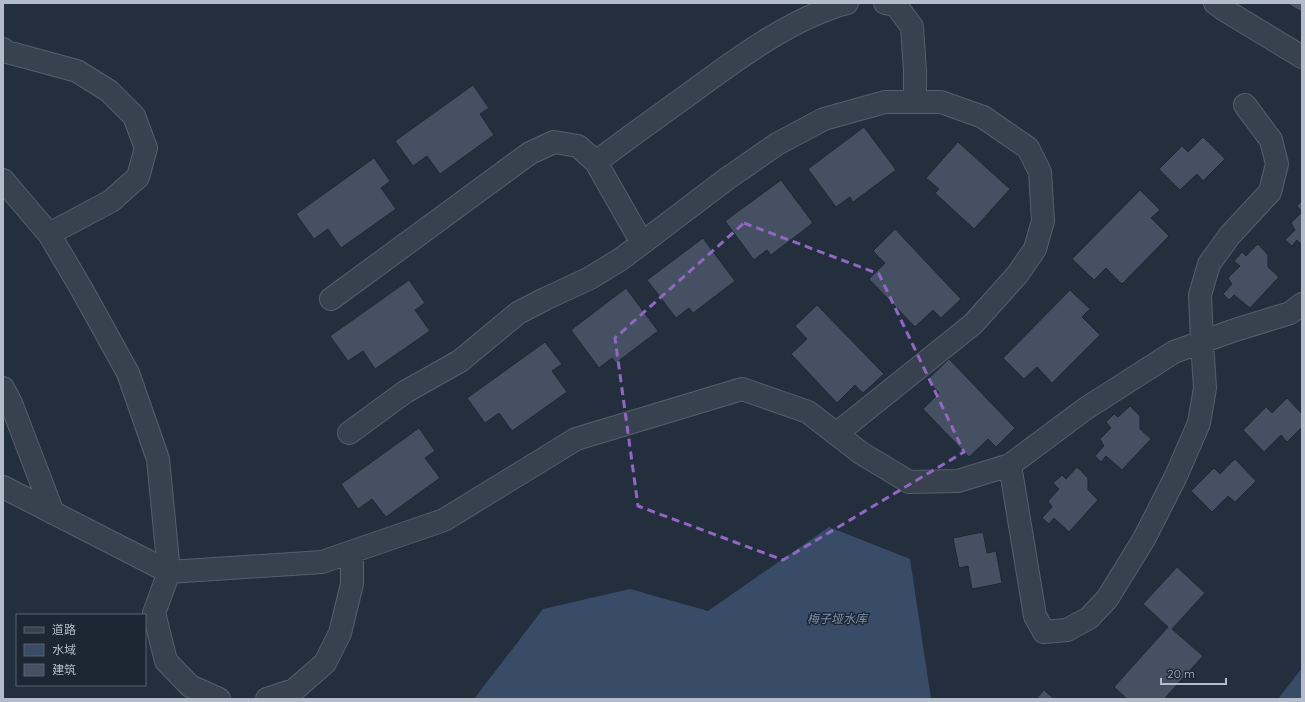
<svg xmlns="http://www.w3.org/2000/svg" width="1305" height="702" font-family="Quicksand,'Noto Sans SC',sans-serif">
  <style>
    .water { fill: #394c67 }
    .building { fill: #455162; stroke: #1f2835 }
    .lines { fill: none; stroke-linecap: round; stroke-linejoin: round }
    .minor-casing { stroke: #565f6c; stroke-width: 24 }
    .minor { stroke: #38414e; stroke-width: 22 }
    .marked { fill: none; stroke: #9266c3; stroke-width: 3; stroke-dasharray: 8 5; stroke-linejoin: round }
    .labels { text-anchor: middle; stroke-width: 3; stroke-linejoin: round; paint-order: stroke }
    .water-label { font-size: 12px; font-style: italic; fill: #7c92b1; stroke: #1d2633 }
  </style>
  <rect width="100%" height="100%" fill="#242f3e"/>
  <path class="water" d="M829,527l81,32 21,140h-457l69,-90 87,-20 78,22z
    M1302,668v31h-24z"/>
  <path class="building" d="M1287,3h15v9l-9,-5z
    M473,85l16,23 -9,6 14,21 -54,39 -13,-18 -14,10 -18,-25z
    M864,127l32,43 -43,32 -3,-5 -14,10 -28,-38z
    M1203,137l22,22 -22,22 -6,-7 -17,16 -21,-21 23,-23 6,6z
    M958,142l52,47 -36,40 -39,-36 4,-4 -13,-11z
    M374,158l16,23 -9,7 15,21 -55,39 -13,-19 -14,10 -18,-25z
    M781,180l32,43 -42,32 -4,-5 -13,10 -29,-39z
    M1140,190l20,20 -9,8 18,18 -47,48 -16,-16 -12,12 -22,-21z
    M1302,201v11l-5,-6z
    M1302,212v33l-5,-5 -5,6 -7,-6 10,-10 -4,-7z
    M895,229l66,70 -20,19 -8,-8 -18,17 -46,-48 16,-16 -12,-12z
    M703,238l32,43 -42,32 -4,-5 -13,10 -29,-38z
    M1258,244l10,11v12l11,10 -29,31 -16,-13 -5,5 -6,-6 9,-10 -4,-6 12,-12 -6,-5 8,-9 4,4z
    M409,280l16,23 -10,7 15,21 -55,38 -12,-18 -15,10 -18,-25z
    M626,288l32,43 -42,32 -4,-5 -13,10 -28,-38z
    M1070,290l20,19 -8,8 18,18 -48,48 -15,-16 -13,12 -21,-21z
    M817,305l67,69 -21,19 -8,-8 -18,18 -46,-49 16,-15 -12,-13z
    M545,342l17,22 -10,7 15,21 -55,39 -13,-18 -14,10 -18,-25z
    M949,359l66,69 -19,19 -8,-8 -19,18 -46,-48 16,-16 -12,-13z
    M1287,398l15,16v13l-15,15 -6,-7 -17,17 -21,-22 23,-23 6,6z
    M1130,406l10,10v13l11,10 -29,31 -16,-14 -5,6 -6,-6 9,-10 -4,-7 11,-11 -5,-6 8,-8 4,3z
    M419,428l16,23 -10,7 15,20 -54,39 -14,-18 -14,10 -17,-25z
    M1235,459l21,22 -21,21 -7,-6 -16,16 -21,-21 23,-23 6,6z
    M1077,467l11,11v12l10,10 -29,32 -15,-14 -5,6 -7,-6 10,-11 -4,-6 11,-12 -6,-6 9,-8 4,4z
    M983,532l4,21 9,-2 6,32 -30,6 -4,-23 -9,2 -6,-30z
    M1177,567l28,26 -33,36 31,27 -39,43h-37l-13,-12 54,-60 -25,-23z
    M1044,690l10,9h-18z"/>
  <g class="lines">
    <defs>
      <path id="minor" d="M885,3l11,2 16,22 3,44v31
        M1215,3l8,6 79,48
        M3,49l4,3 70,19 32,20 25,25 12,32 -8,29 -27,24 -62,33
        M596,162c32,-24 64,-47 96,-70 46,-34 100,-74 155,-89
        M3,180l46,54 32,54 47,85 30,86 11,113 -15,41 12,48 24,25 29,13
        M331,299l199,-146 24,-11 24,4 18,16 46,81
        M3,388l8,15 42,110
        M349,433l56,-41 55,-31 58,-48 27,-14 45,-21 31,-19 107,-81 49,-34 47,-25 61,-17h56l42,15 45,31 12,24 3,49 -8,28 -18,26 -44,49 -137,110
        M1010,465l25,151 9,16 23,-2 22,-12 18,-19 37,-60 32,-63 23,-53 6,-35 -3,-46 -2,-47 9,-31 21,-29 40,-43 7,-28 -6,-24 -26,-35
        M3,487l166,85 153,-10 122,-42 132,-81 166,-50 66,23 53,41 48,29 49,-1 52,-16 75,-56 89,-57 58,-21 58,-18 12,-9
        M267,699l27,-9 31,-27 15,-30 12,-49v-32"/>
    </defs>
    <use href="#minor" class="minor-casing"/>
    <use href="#minor" class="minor"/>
  </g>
  <path class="marked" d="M744,223l135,51 85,178 -181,108 -145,-54 -23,-168z"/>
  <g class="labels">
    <g class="water-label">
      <text x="837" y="623">梅子垭水库</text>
    </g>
  </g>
  <rect width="1305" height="702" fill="none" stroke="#b4bcc9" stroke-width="8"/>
  <rect x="16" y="614" width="130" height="72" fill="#1d2633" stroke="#59626f"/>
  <rect x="24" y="627" width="20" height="6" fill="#38414e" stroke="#59626f"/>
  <text x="52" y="634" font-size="12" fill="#b4bcc9">道路</text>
  <rect x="24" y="644" width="20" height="12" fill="#394c67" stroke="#59626f"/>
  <text x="52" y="654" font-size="12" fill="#b4bcc9">水域</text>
  <rect x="24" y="664" width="20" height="12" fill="#455162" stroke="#59626f"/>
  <text x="52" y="674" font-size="12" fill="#b4bcc9">建筑</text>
  <path d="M1161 678v6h65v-6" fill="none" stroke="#b4bcc9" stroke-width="2"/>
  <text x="1167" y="678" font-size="12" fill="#b4bcc9" stroke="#1d2633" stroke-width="3" paint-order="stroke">20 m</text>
</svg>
